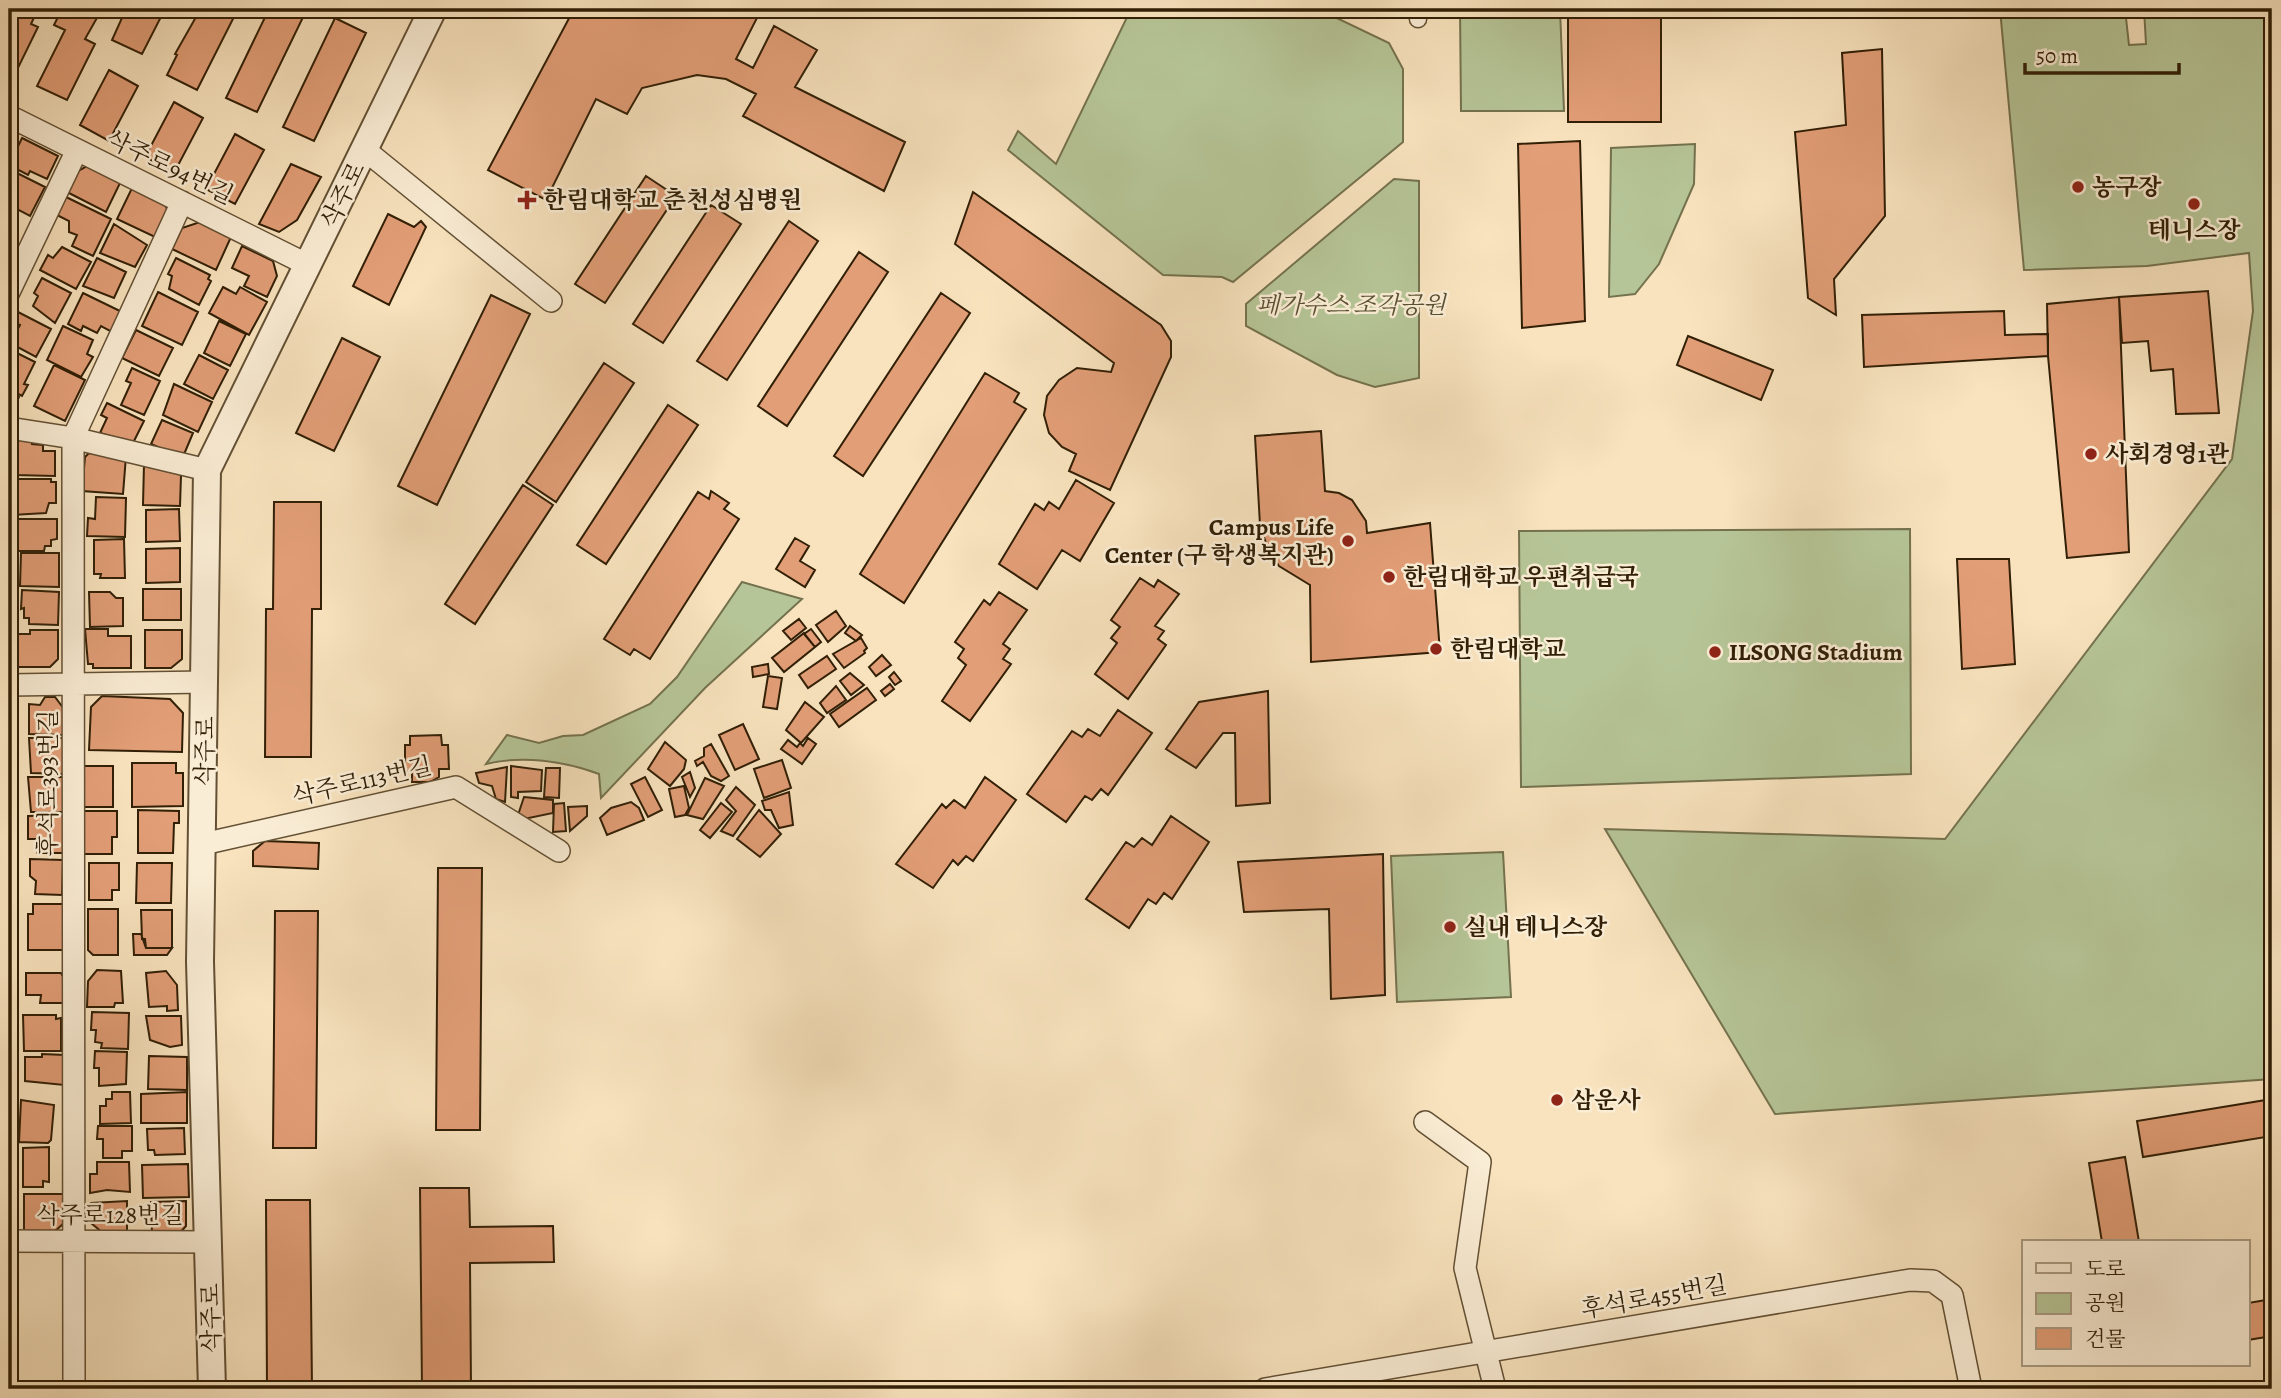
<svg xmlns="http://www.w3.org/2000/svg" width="2281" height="1398" font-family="Alegreya,'Noto Serif KR',serif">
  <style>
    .green { fill: #b6c597; stroke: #74724e; stroke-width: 2 }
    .building { fill: #e29e77; stroke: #311f06; stroke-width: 2 }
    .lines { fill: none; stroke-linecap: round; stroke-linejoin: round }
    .pedestrian-casing { stroke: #635034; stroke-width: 19 }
    .minor-casing { stroke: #635034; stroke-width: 24 }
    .tertiary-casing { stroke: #635034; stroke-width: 30 }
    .pedestrian { stroke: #faedd5; stroke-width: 16 }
    .minor { stroke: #faedd5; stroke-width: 21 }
    .tertiary { stroke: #faedd5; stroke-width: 26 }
    .poi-dot { fill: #8f2418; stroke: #faedd5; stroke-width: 2.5 }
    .labels { text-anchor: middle; stroke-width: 5; stroke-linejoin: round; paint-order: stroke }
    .street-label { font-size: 24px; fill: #311f06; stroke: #faedd5 }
    .poi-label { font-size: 24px; font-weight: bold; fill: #311f06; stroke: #faedd5; text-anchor: start }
    .park-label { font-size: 24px; font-style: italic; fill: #595132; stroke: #faedd5 }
  </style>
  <rect width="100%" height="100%" fill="#f8e3be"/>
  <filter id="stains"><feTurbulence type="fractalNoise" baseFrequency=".00286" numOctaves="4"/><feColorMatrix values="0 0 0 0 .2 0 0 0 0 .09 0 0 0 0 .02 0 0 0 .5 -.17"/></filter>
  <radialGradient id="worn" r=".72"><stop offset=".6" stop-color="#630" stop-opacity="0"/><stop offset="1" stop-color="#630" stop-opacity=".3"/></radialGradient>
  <path class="green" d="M1131,9h187l71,34 14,26v73l-170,140 -11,-5 -59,-2 -155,-125 10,-19 38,33z
    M1460,9h100l4,102h-103z
    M2000,9h125l4,36 17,-1 -2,-35h128v1070l-497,35 -170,-285 340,10 287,-380 21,-148 -4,-58 -102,13 -123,4z
    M1695,144l-1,40 -35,80 -24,30 -26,3 2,-149z
    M1394,179l25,2v197l-44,9 -38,-12 -91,-49v-22z
    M1910,529l1,245 -390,13 -2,-256z
    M742,582l60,17 -97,89 -104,110 -2,-24c-35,-13 -77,-19 -113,-10l21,-29 32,8 24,-7 20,-1 67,-31 27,-27z
    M1503,852l8,145 -114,5 -6,-146z"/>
  <path class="building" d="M9,9h29l-7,15 7,3 -23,47 -6,-3z
    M62,9h40l-17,30 10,5 -28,56 -30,-14 28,-56 -11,-5z
    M126,9h39l-23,45 -30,-14z
    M198,9h40l-41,81 -30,-15 10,-20 -2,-1 25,-44z
    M269,9h38l-50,103 -31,-14z
    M364,9h18l-3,8z
    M574,9h176l9,5 -23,45 17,9 21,-42 43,24 -22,37 110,55 -21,49 -141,-75 13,-22 -30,-15 -29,-4 -55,13 -15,26 -31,-15 -50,101 -58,-30z
    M1568,9h93v113h-93z
    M335,18l31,15 -52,108 -31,-14z
    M1882,49l3,167 -51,63 2,36 -28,-17 -13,-166 51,-7 -4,-72z
    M109,70l29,16 -29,55 -29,-16z
    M174,102l29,16 -29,55 -29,-16z
    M9,130l9,5 -9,17z
    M235,134l29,16 -29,54 -29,-15z
    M22,138l36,18 -11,23 -17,-8 -2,4 -19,-10z
    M1580,141l5,180 -63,7 -4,-184z
    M291,164l30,13 -24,43 -18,12 -20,-8z
    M89,165l32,16 -15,31 -41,-21 10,-18z
    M9,169l36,18 -15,29 -21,-11z
    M646,176l30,20 -71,107 -30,-19z
    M133,186l30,14 5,11 -13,26 -38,-18z
    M973,192l188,133 10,16v16l-61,133 -41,-19 7,-17 -14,-7 -13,-14 -5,-18 3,-19 12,-16 18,-12 34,4 3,-9 -159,-119z
    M64,196l47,23 -18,37 -21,-10 5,-11 -8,-3v-11l-14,-7z
    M711,205l30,19 -78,119 -30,-19z
    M9,212l7,3 -7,16z
    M388,214l26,13 7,-6 5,6 -37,78 -36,-19z
    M789,221l29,20 -91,139 -30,-19z
    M200,222l31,15 -15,33 -44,-21 10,-21z
    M114,224l33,21 -12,22 -35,-14z
    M242,246l31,15 4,15 -10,21 -23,-11 5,-10 -17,-8z
    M62,247l29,15 -15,27 -36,-19 8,-15 5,3z
    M859,252l29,20 -101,154 -29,-20z
    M97,258l29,14 -12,26 -31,-12z
    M176,258l34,17 -2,4 3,2 -12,24 -30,-16 3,-13 -4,-2z
    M42,278l29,15 -16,30 -22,-17 5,-10 -4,-3z
    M223,287l13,7 4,-7 27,15 -18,33 -40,-22z
    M2208,291l11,122 -43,1 -3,-45 -22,2 -3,-30 -26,2 -3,-46z
    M158,292l40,20 -16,33 -40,-19z
    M83,293l39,19 -10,20 -11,-6 -4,7 -14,-7 -2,5 -13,-7z
    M941,293l29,20 -107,163 -29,-20z
    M491,295l39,19 -93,191 -39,-19z
    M2119,297l10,255 -62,6 -19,-202 -1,-52z
    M2004,311l1,24 43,-1v22l-184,11 -2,-52z
    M18,312l33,17 -15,28 -26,-14 10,-18 -7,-3z
    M219,321l27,13 -16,32 -26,-13z
    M63,326l30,14 -6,14 6,3 -12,20 -34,-17z
    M136,330l37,18 -14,28 -37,-18z
    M1688,336l85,34 -12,30 -84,-35z
    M342,338l38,19 -46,94 -38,-18z
    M9,349l26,13 -11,22 4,1 -6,11 -13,-7z
    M199,355l29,15 -15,29 -29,-15z
    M604,363l30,20 -78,119 -30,-20z
    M54,365l31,15 -20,41 -31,-15z
    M132,368l28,13 -16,34 -23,-10 10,-22 -5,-2z
    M985,373l34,20 -5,9 12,7 -122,194 -44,-29z
    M174,384l38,18 -14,30 -35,-17z
    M9,392l10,5 -10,20z
    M107,403l37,18 -11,22 -33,-10 7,-15 -6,-3z
    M668,405l30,20 -92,139 -29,-19z
    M162,420l31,13 -8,19 -7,4 -27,-12z
    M1321,431l4,60 14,2 13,7 14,21 1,12 63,-10 10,129 -129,10 -1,-77 -31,-19 -11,-17 -8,-24 -5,-89z
    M11,438h21v6l11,1v6h12v25l-41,-1z
    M89,453l37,3 -3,38 -41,-3 3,-34z
    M144,464l31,4 6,7 -1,31 -37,-1z
    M12,479h39v3h5v21h-7l-3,10 -34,2z
    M1076,480l38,23 -34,58 -18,-11 -25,39 -38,-25 36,-60 9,6 5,-8 10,7z
    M523,485l30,20 -78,119 -30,-20z
    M711,491l18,12 -5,6 15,10 -89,140 -16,-10 -4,6 -26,-16 94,-147 11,7z
    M96,497l30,1 -1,39 -38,-1 1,-18 7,1z
    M274,502h47v107h-9l-1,148h-46l1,-148h7z
    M179,509l1,32 -34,1v-32z
    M11,519h46v20l-6,1v6h-6l-1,5h-33z
    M795,538l14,8 -9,15 15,9 -10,17 -29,-18z
    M124,539l1,39h-25l1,-4h-7v-34z
    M180,548v34l-34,1v-34z
    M21,553h38v34l-39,-1z
    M1957,559h52l6,105 -53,5z
    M1140,578l14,9 4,-7 21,14 -24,32 9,5 -6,8 8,6 -38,54 -33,-25 22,-31 -6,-5 9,-11 -9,-7z
    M143,589h38v31h-38z
    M22,590l37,2 -1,33 -29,-1v-6h-5v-10l-3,1z
    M89,592h21l6,6h7v28l-33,1z
    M999,592l28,18 -24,34 7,5 -7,10 8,5 -41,57 -28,-20 24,-36 -8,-7 6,-9 -9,-7 29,-42 6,5z
    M836,611l10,15 -18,16 -12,-17z
    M799,619l7,9 -15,12 -8,-9z
    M850,626l12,9 -6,6 -11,-8z
    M85,629h23v7h23v32h-38v-4h-5z
    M811,629l10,13 -6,5 -11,-13z
    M30,630h28v29l-8,8h-33v-33h13z
    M145,630h37v29l-11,9h-26z
    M804,633l11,14 -31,25 -12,-14z
    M861,638l6,10 -3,3 1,2 -21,15 -11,-14z
    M882,655l9,10 -15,11 -7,-9z
    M827,656l9,13 -28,19 -9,-13z
    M768,664l1,10 -16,3 -1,-10z
    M894,672l7,9 -6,4 -6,-8z
    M850,673l14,12 -13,10 -11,-14z
    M768,676l14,2 -5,31 -14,-2z
    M890,684l4,5 -9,7 -4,-5z
    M836,686l10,14 -19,13 -7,-10z
    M867,688l9,12 -37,27 -9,-13z
    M1268,691l2,112 -34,3 -1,-73h-12l-27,35 -30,-19 33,-47z
    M102,696l68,3 13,14 -1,39 -93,-2 2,-43z
    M45,697h10l9,12v26l-35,-1v-30l11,1z
    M805,702l19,15 -23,26 -15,-13z
    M1118,710l34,23 -44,62 -7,-6 -9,11 -7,-4 -19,26 -39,-28 45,-63 10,6 6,-8 12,7z
    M743,724l16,35 -24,11 -16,-35z
    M441,735l1,10h6l1,24h-10v8l-9,5h-18v-11h-7v-26h5v-9z
    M29,738h37l-1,36 -34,-1z
    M808,738l8,6 -14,20 -21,-15 7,-9 9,7 3,-4 3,3z
    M665,742l21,18 -2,9 -14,17 -22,-17z
    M711,744l18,32 -8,5 -10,-5 -8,-14 -6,4 -2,-5 9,-5v-8z
    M782,760l9,28 -27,10 -10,-29z
    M132,763h44v10h7v33l-51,1z
    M84,766h29v41h-29z
    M511,766l31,4 -1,21 -23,1v6l-7,-1z
    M507,767l-2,35 -9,-3 -4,-13 -13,-3 -3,-10z
    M546,768h14l-1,30 -15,-1z
    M690,772l5,16 -5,9 -8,-20z
    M28,777h36v35h-33z
    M645,777l17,33 -14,7 -17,-33z
    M985,777l31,23 -43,61 -7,-5 -8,9 -5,-5 -20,28 -37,-24 46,-60 4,4 8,-8 11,8z
    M705,778l19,8 -21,33 -16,-4z
    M9,781h4l-1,35h-3z
    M684,786l5,22 -4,7 -10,2 -6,-28z
    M736,787l19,18 -22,31 -12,-5 15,-20 -10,-11z
    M789,792l4,33 -14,3 -8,-18h-6l-3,-9z
    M524,797l29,3v13l-29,6 -6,-4z
    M631,802l8,6 5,12 -37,15 -7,-17 11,-10z
    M564,803l2,28 -13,1 1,-28z
    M721,803l11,9 -22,26 -10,-8z
    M587,806v10l-17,15 -2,-24z
    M138,810l41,1v12h-5l-1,30h-35z
    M759,810l22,24 -21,23 -23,-18z
    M84,811h33v26h-5v17h-28z
    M65,815l1,38h-29v-14h-9v-23z
    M1171,816l38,26 -37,57 -8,-6 -8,11 -8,-5 -19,29 -43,-29 40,-57 8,5 8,-9 10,7z
    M9,819h5v36h-5z
    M265,841l54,2 -1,26 -65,-3v-15z
    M1383,854l2,141 -54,4 -2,-90 -85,3 -6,-50z
    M30,859l33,1 -1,35 -27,-1 1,-13 -6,-5z
    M9,863h4v34h-4z
    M89,863h30v27h-7v10h-23z
    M137,863h35l-1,40h-35z
    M438,868h44l-2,262h-44z
    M9,904h3v46h-3z
    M33,904h31v46h-36v-36h5z
    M88,909h30v46h-25l-5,-5z
    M141,910h31v38h-26l-1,-9h-3z
    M275,911h43l-2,237h-43z
    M133,934h8l5,14h26l-5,7h-33z
    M9,969h8v41l-8,1z
    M97,970l24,1 2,32h-8l-1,4h-27l1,-26z
    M166,971l11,14 1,25 -11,1v-5l-18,1 -3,-34z
    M26,973h35l4,7v23h-25l1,-8h-15z
    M92,1012l37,1 -1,36 -27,-1 1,-5 -7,-1 1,-12h-5z
    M9,1014h6l1,40h-7z
    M23,1015h33v4l5,-1v33h-37z
    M146,1016h35l1,29 -12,2 -20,-7z
    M95,1051l32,1 -1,32 -27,2v-18h-5z
    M42,1054l23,1 -1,30 -39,-4v-24h17z
    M149,1056l38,1v33l-39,-1z
    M9,1058h7v36h-7z
    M112,1092h18l1,31 -31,1v-18h6v-7h6z
    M187,1092v31h-46v-29z
    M2272,1099v37l-129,21 -6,-36z
    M21,1100l33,5 -3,35 -3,3 -29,-1z
    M9,1101l6,1 -1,38h-5z
    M98,1126h34v25h-10v7h-19v-19h-6z
    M184,1128l1,26 -30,1 -1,-5h-6l-1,-21z
    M9,1142h9v46l-9,1z
    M49,1147v35l-6,-1v6h-20v-39z
    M2125,1157l14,85h-37l-13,-79z
    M97,1162h32l1,30 -23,-2 -17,3v-19h7z
    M188,1164l1,33 -46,1 -1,-33z
    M420,1188h49l1,39 83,-1 1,36 -84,1 1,126h-49z
    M9,1190h6l1,43h-7z
    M24,1194h41v28l-13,12h-28z
    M266,1200h44l2,189h-45z
    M127,1201v32h-24l-12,-10v-20z
    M186,1201v25l-8,9h-26l-1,-33z
    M2272,1299v37l-24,4v-37z"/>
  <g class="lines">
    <defs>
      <path id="pedestrian" d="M1418,9v10"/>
      <path id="minor" d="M9,116l299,149
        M365,150l186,151
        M9,292l68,-142
        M9,428l64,10 134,32
        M9,685l197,-3
        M203,844l253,-57 103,64
        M1425,1122l55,40 -15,106 30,121
        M9,1241l201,1
        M74,1389l-1,-951 109,-236
        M1265,1389l645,-109 23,1 19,14 19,94"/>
      <path id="tertiary" d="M212,1389l-12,-427 7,-492 226,-461"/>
    </defs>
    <use href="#pedestrian" class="pedestrian-casing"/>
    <use href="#minor" class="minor-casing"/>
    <use href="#tertiary" class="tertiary-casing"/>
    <use href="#pedestrian" class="pedestrian"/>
    <use href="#minor" class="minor"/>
    <use href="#tertiary" class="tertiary"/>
  </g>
  <g class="poi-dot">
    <circle cx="2078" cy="187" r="7"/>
    <path d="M523.5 189.5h7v7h7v7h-7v7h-7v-7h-7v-7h7z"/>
    <circle cx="2194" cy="204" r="7"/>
    <circle cx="2091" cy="454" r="7"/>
    <circle cx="1348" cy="541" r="7"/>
    <circle cx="1389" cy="577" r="7"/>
    <circle cx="1436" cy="649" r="7"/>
    <circle cx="1715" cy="652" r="7"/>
    <circle cx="1450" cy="927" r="7"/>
    <circle cx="1557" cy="1100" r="7"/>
  </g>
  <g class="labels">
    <g class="street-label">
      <text transform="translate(170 167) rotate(26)" y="8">삭주로94번길</text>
      <text transform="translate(343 195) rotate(-64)" y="8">삭주로</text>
      <text transform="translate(205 751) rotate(-89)" y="8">삭주로</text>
      <text transform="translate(362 781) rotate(-13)" y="8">삭주로113번길</text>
      <text transform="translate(48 783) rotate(-90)" y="8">후석로393번길</text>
      <text x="110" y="1223">삭주로128번길</text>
      <text transform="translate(1654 1297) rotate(-10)" y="8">후석로455번길</text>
      <text transform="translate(211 1318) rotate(-91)" y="8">삭주로</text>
    </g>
    <g class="poi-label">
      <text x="2092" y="195">농구장</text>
      <text x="543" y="208">한림대학교 춘천성심병원</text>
      <text x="2194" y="238" text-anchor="middle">테니스장</text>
      <text x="2105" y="462">사회경영1관</text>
      <text x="1334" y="535" text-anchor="end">Campus Life<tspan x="1334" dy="28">Center (구 학생복지관)</tspan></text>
      <text x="1403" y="585">한림대학교 우편취급국</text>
      <text x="1450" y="657">한림대학교</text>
      <text x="1729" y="660">ILSONG Stadium</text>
      <text x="1464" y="935">실내 테니스장</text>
      <text x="1571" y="1108">삼운사</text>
    </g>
    <g class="park-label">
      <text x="1351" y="313">페가수스 조각공원</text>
    </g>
  </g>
  <rect width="2281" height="1398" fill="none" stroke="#f8e3be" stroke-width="35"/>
  <rect x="10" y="10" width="2260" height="1377" fill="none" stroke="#311f06" stroke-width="3.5"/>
  <rect x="18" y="18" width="2246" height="1363" fill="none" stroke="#311f06" stroke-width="2"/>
  <rect x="2022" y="1240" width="228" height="126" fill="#faedd5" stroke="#aa9b82" stroke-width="2"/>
  <rect x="2036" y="1263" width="35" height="10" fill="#faedd5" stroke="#aa9b82" stroke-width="2"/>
  <text x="2085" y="1276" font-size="21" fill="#311f06">도로</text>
  <rect x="2036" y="1293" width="35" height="21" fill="#b6c597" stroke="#aa9b82" stroke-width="2"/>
  <text x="2085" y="1310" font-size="21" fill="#311f06">공원</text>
  <rect x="2036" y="1328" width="35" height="21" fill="#e29e77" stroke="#aa9b82" stroke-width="2"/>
  <text x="2085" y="1346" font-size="21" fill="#311f06">건물</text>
  <path d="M2025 63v10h154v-10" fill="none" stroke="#311f06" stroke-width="3.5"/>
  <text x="2036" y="63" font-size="21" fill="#311f06" stroke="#faedd5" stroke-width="5" paint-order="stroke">50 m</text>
  <rect width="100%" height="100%" filter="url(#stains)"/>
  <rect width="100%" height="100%" fill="url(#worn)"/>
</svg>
